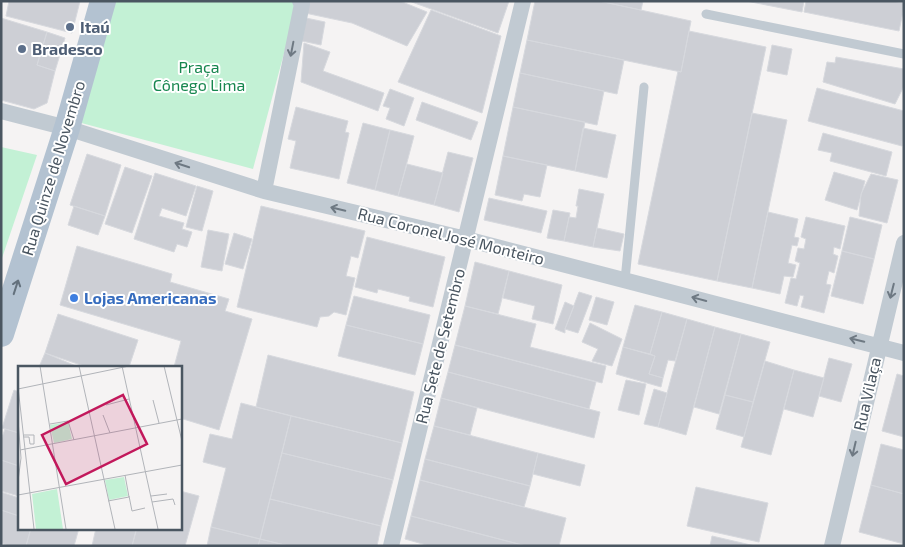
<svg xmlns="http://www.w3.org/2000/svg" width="905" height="547" font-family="'Exo 2',sans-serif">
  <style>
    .green { fill: #c3f1d5 }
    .building { fill: #cdcfd5; stroke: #d7d9de }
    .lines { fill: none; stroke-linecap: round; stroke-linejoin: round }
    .lane { stroke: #c1cad2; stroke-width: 9 }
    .street { stroke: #c1cad2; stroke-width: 16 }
    .primary { stroke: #b3c2d1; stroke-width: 26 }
    .oneway { stroke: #6e7983 }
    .oneway2 { stroke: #64717d }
    .service-dot { fill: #5c6f8a; stroke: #fff; stroke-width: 2 }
    .shop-dot { fill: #3f7fe0; stroke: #fff; stroke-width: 2 }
    .labels { text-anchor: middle; stroke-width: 4; stroke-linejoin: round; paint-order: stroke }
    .service-label { font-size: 16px; font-weight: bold; fill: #4e5e75; stroke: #fff; text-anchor: start }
    .park-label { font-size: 16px; fill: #17864f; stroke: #fff }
    .street-label { font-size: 16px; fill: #4a5661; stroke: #fff }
    .shop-label { font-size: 16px; font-weight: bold; fill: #366cbe; stroke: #fff; text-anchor: start }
    .inset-road { fill: none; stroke: #b1b4b9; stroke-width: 1 }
    .view { fill: #c2185b; fill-opacity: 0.15; stroke: #c2185b; stroke-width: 2.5 }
    .inset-edge { fill: none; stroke: #4a5661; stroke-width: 2.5 }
  </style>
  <rect width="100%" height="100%" fill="#f5f3f3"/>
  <path class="green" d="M106,1h192l-45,168 -179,-48z
    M1,147l36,8 -36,106z"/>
  <path class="building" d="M9,1h71l-8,32 -66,-17z
    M307,1h93l27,11 -20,34 -55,-23 -47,-10z
    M409,1h100l-11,32z
    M535,1h64l92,20 -10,51 -154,-32z
    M599,1h44l-2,9z
    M746,1h58l-2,11z
    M806,1h86l12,2v4l-5,24 -95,-19z
    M431,10l70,26 -19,77 -84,-31z
    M1,18l46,14 -10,33 18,6 -8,32 -13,6 -33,-9z
    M306,18l19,4 -4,23 -19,-4z
    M689,31l77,16 -49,234 -79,-17 40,-193 3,1z
    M47,32l18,6 -10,33 -18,-6z
    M527,40l97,20 -7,34 -97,-21z
    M304,43l26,9 -7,19 61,22 -6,18 -77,-29z
    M772,45l20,4 -5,26 -20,-4z
    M836,57l68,12v17l-9,18 -72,-22 4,-20 8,1z
    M520,73l84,18 -7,34 -84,-18z
    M817,88l87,23 -2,35 -94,-25z
    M390,89l24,9 -10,28 -18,-7 4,-11 -7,-2z
    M422,102l56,20 -7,18 -55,-20z
    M296,107l52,14 -3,11 4,1 -10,46 -49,-11 6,-27 -8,-2z
    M513,107l72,15 -10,49 -72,-15z
    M752,113l35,7 -35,168 -35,-7z
    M363,123l27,7 -15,60 -28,-7z
    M583,128l33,7 -9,43 -32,-7z
    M390,130l24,6 -16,60 -23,-6z
    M823,133l69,19 -6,24 -56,-15 2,-8 -14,-3z
    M448,152l25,6 -14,54 -25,-7z
    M87,154l34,11 -16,51 -35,-11z
    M503,156l44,9 -7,32 -16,-3 -2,7 -27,-6z
    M407,164l36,9 -9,32 -36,-9z
    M125,167l27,9 -20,57 -27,-9z
    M834,172l31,9 -8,29 -32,-10z
    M155,173l41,13 -10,30 -24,-8 -3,8 25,7 -2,6 10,3 -5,15 -10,-3 -3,8 -40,-13z
    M871,174l27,6 -11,43 -28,-7 2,-22z
    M197,186l16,5 -11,40 -16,-4z
    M579,189l25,5 -11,53 -29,-6 5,-24 7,1 2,-12h-2z
    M489,198l58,13 -6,22 -57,-13z
    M74,206l31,10 -7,19 -30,-10z
    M261,206l104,25 -7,27 -7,-2 -5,20 9,2 -9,37 -12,-3 -5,4 -9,1 -3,10 -80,-20z
    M553,210l17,3 -6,28 -17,-3z
    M768,212l30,7 -4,18 5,1 -2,8 -5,-1 -4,18 8,2 -3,12 -9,-1 -4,18 -28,-6z
    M806,217l39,9 -5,23 -6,-2 -1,7 5,2 -4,17 -5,-2 -3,13 5,1 -7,28 -23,-6 3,-11 -4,-1 -3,11 -12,-3 6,-25 5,1 4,-16 -5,-2 3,-13 6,1 2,-10 -5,-2z
    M850,217l32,8 -8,34 -32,-8z
    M597,228l27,6 -4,17 -27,-4z
    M208,230l21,4 -7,37 -21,-4z
    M234,233l18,6 -9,30 -18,-5z
    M367,237l78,20 -12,50 -24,-6 1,-4 -32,-8 -1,4 -22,-6z
    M77,246l95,28 -2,8 59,17 -4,12 27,8 -33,111 -39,-12v-51h-6l7,-26 -121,-36z
    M842,251l32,8 -11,45 -32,-8z
    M475,262l34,9 -11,43 -33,-8z
    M509,271l53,14 -9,39 -21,-5 3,-13 -32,-8z
    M579,292l13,4 -14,37 -13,-4z
    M354,296l76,19 -7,29 -77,-19z
    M596,297l18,5 -7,23 -18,-5z
    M565,302l9,4 -9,23v4l-10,-4z
    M635,305l27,7 -12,42 -27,-7z
    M465,306l71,18 -6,23 76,19 -4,17 -147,-38z
    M662,312l25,7 -12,42 -7,-1 -5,18 -14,-4 6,-18 -5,-2z
    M58,314l80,26 -9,27h-42l-42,-14z
    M687,319l28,8 -29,108 -28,-8z
    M590,323l32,16 -10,27 -20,-5 6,-12 -16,-7z
    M346,325l77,19 -8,31 -77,-19z
    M715,327l26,7 -22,80 -25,-7z
    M741,334l29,8 -17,60 -28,-7z
    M455,345l141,37 -7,27 -141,-37z
    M623,347l32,9 -6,18 14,4 -2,9 -45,-13z
    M45,353l31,13v1h-37z
    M268,355l146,37 -12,51 -146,-36z
    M829,358l23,6 -11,38 -22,-6z
    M765,361l29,9 -23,85 -30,-8z
    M794,370l30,8 -11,39 -29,-8z
    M448,372l152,40 -6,26 -153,-40z
    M897,374l7,2v61l-22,-6z
    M626,380l20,4 -7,31 -21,-5z
    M654,389l13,4 -9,34 -14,-3z
    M14,390l5,2v41l-17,-5z
    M725,395l28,7 -9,35 -28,-8z
    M441,398l36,10 -7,27 -36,-9z
    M241,403l50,13 -31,123 -49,-12 15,-59 -23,-6 7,-28 22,5z
    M291,416l111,27 -9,37 -111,-27z
    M434,426l104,27 -8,33 -105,-27z
    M5,429l14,4v33l-18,-6v-20z
    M881,444l23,6v44l-33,-9z
    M282,453l111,27 -12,46 -111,-27z
    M538,453l47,12 -5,21 -47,-12z
    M425,459l105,27 -6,21 -104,-27z
    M1,460l18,6v30l-18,-5z
    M420,480l146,38 -7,28h-33l-115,-30z
    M871,485l33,9v50l-45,-12z
    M696,487l72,16 -9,39 -72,-16z
    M180,491l19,5 -14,50h-53l5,-18h43z
    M1,492l18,6v18l-18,-6z
    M270,499l111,27 -4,20h-88l-29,-7z
    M1,510l18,6v12h12l-5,18h-17l-8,-3z
    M411,516l115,30h-96l-25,-7z
    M211,527l49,12 -2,7h-51z
    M31,528h48l-5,18h-48z
    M96,528h35l5,2 -4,16h-40z
    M712,536l43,10h-45z
    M260,539l29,7h-31z"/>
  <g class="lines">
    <path class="lane" d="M706,14l198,40
      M625,280l19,-193"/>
    <path class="street" d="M1,111l66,17 197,63 202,48 438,114
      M264,191l38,-187 -2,-3
      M391,546l132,-545
      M832,546l72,-303"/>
    <path class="primary" d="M1,334l66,-206 36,-127"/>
  </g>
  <defs><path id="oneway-shaft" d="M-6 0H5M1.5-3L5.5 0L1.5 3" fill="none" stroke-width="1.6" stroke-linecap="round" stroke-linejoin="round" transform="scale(1.25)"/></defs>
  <g class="oneway">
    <use href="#oneway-shaft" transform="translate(292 49) rotate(101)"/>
    <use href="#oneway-shaft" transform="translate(182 165) rotate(-162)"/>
    <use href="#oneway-shaft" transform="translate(338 209) rotate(-167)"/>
    <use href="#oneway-shaft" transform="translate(892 291) rotate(104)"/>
    <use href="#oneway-shaft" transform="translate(699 299) rotate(-165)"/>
    <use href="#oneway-shaft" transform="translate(857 340) rotate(-166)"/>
    <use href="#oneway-shaft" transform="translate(854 449) rotate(103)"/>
  </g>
  <use class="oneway2" href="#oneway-shaft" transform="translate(16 287) rotate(-72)"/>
  <g class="service-dot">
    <circle cx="70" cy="27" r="5"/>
    <circle cx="22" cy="49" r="5"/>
  </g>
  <circle class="shop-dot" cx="74" cy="298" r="5"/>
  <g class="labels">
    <g class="service-label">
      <text x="80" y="33">Itaú</text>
      <text x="32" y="55">Bradesco</text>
    </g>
    <g class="park-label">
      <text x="199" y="73">Praça<tspan x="199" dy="18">Cônego Lima</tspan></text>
    </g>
    <g class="street-label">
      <text transform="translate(53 168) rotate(-73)" y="6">Rua Quinze de Novembro</text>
      <text transform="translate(451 236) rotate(14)" y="6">Rua Coronel José Monteiro</text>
      <text transform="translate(440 346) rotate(-76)" y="6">Rua Sete de Setembro</text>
      <text transform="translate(867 394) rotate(-77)" y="6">Rua Vilaça</text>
    </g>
    <g class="shop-label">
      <text x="84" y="304">Lojas Americanas</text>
    </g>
  </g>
  <g transform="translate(18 366)">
    <rect width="164" height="164" fill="#f5f3f3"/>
    <path d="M50,56l4,17 -18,4 -4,-18zM106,111l4,19 -19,4 -4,-20zM39,123l6,40h-27l-4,-35z" fill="#c3f1d5"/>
    <path class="inset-road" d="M22,0l26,163M61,0l36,163M104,0l36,163M146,0l18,75M0,21l16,142M0,23l111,-23M135,34l6,23M88,39l23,-6M85,49l7,18M0,54l3,38 -3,23M32,58l18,-3 6,19M6,69h10v9h-4l-1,-7h-5M2,84l162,-31M0,129l164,-30M111,130l3,15 13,-3M133,130l16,-2M90,135l21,-4 -4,-22M134,136l21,-3 2,6"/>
    <path class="view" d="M105,29l24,49 -81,40 -24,-49z"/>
    <rect width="164" height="164" class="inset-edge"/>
  </g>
  <rect width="905" height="547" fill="none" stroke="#4a5661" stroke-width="5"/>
</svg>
